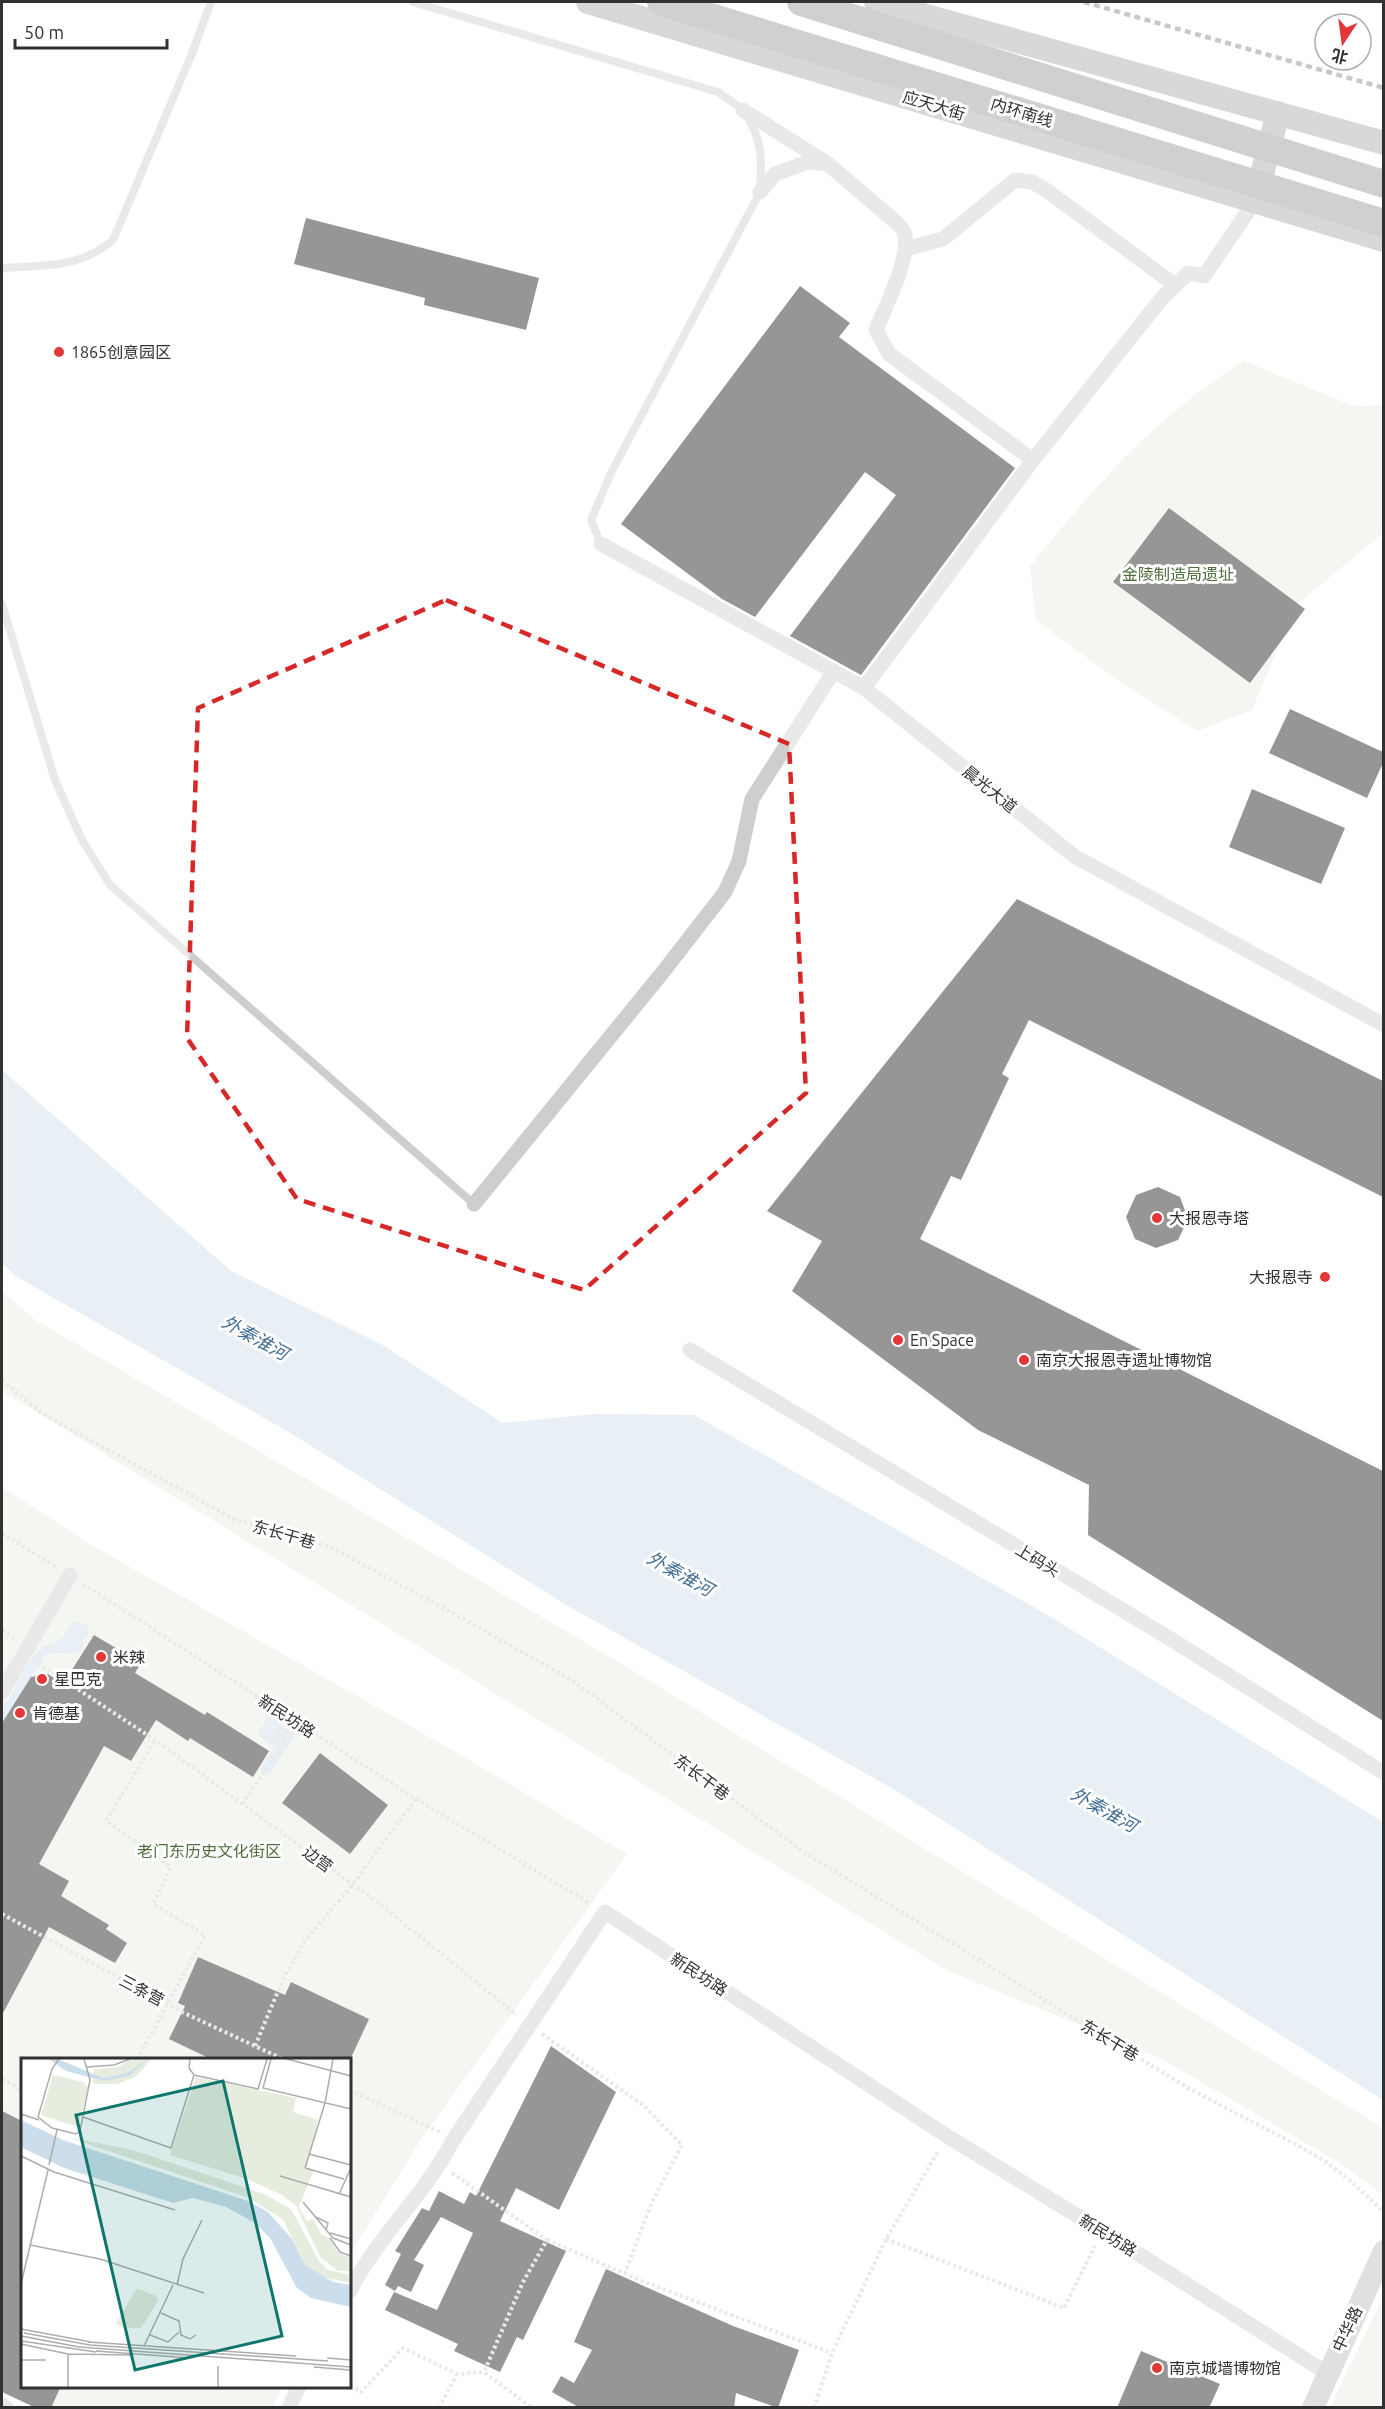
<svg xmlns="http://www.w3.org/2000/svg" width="1385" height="2409" font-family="Ubuntu,'Noto Sans SC',sans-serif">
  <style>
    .green { fill: #e6eddf }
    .water { fill: #ccdeec }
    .building { fill: #181818 }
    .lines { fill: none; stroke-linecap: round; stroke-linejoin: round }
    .path { stroke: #cecece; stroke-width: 4; stroke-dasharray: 3 3; stroke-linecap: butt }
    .lane { stroke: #cecece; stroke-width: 8 }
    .street { stroke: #cecece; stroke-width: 15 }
    .secondary { stroke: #bbb; stroke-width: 22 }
    .primary { stroke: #a9a9a9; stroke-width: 24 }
    .rail { stroke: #868686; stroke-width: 4.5; stroke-dasharray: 6 4.5; stroke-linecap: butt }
    .highway-bridge { stroke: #989898; stroke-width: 28 }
    .marked { fill: none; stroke: #d62828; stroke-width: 4.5; stroke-dasharray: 12 8; stroke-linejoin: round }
    .poi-dot { fill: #e43737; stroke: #fff; stroke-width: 2 }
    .labels { text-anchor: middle; stroke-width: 6; stroke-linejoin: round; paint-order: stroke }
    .street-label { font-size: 16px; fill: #313131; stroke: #fff }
    .poi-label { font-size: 16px; fill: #313131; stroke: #fff; text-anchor: start }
    .park-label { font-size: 16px; fill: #506d3e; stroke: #fff }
    .water-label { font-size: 18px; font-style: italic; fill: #3f6c93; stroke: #fff }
    .inset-road { fill: none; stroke: #adadad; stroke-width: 1.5 }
    .view { fill: #0f766e; fill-opacity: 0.15; stroke: #0f766e; stroke-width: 3 }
    .inset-edge { fill: none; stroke: #313131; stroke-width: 3 }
  </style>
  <rect width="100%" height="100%" fill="#fff"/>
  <path class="green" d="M1244,361l110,45 29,-1v128l-88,73 -43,104 -55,21 -87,-56 -74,-55 -6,-54c64,-79 127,-151 214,-205z
    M2,1291l32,28 586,344 763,465v67l-43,-32 -180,-105 -212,-87 -946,-580z
    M2,1487l91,59 354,201 180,107 -203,281 -74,119v-194h-328v326l260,1 -10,20h-235l-35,-16z
    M1383,2298v109h-53z"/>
  <path class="water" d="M2,1070l229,201 150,73 122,79 92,-9 99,1 352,199 337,208v278l-488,-310 -327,-184 -281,-175 -270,-154 -15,-14z
    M76,1621l11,4 3,7 -7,9v9c-10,6 -25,1 -37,4l-44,69v-12l29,-52 10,-12 22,-9 6,-11z
    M269,1716l27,18 -27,41 -9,-6 14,-22 -17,-13z"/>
  <path class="building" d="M306,218l233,60 -13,52 -102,-25 1,-7 -131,-34z
    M800,286l50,37 -11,14 176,131 -154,207 -71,-39 106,-141 -31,-23 -110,145 -33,-18 -101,-75z
    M1169,508l136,101 -55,74 -137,-101z
    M1290,709l93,43v11l-16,35 -98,-45z
    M1252,789l93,39 -24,56 -92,-37z
    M1017,899l366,182v116l-354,-177 -27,54 7,4 -48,102 -10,-4 -31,63 463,232v250l-295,-186 1,-50 -111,-55 -186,-139 30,-50 -55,-30z
    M1158,1187l22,10 8,22 -10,21 -22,8 -21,-9 -9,-22 10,-22z
    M94,1635l47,28 -6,10 70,42 2,-3 62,39 -16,26 -63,-39 -2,3 -32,-21 -25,41 -27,-15 -65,118 30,17 -8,15 48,29 -3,4 21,14 -12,20 -66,-36 -47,88v-292l29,-46 17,-3 15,10z
    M320,1753l68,52 -38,49 -68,-51z
    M198,1957l87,38 6,-13 78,37 -19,41h-137l-44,-21 16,-33 -7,-3z
    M551,2046l65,46 -57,118 -43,-22 -16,33 66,30 -43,89 -6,-3 -17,35 -46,-21 4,-7 -73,-34 9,-18 43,18 36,-77 -32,-16 -27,43 10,5 -13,27 -13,-6 -3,5 -10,-6 16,-31 -6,-3 27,-43 7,3 10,-20 25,13 6,-12 6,4z
    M2,2111l20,10v265h39l-10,22h-15l-34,-16z
    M606,2269l127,57 66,24 -21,58 -42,-15 -2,15h-154l-28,-16 9,-16 13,7 18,-33 -18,-8z
    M1141,2351l79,33 -11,24h-92z"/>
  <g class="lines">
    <path class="path" d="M2,1380l41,34 193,106 94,27 139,75 104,59 232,172 383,235 107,56 30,17 27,21 32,30
      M2,1533l54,34
      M83,1584l333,215 175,105
      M2,1630l12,8
      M38,1663l117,77 226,165 136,110
      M242,1804l44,-63 -10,-7 4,-6 11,8 9,-12
      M2,1914l180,98 103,48
      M542,2034l101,71 39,40 -30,57 -27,71
      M255,2046l29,-69 20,-35 49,-58 63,-85
      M137,2060l68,-125 -52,-31 18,-37 -65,-46 49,-81
      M2,2079l20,11
      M350,2090l90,42
      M452,2173l95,67 -24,42 -39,90
      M886,2239l178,69 31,-62
      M547,2240l95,41 190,72
      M350,2385l11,7 42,-44 54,26 27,-2 48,36
      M439,2408l18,-34
      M814,2408l18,-55 54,-114 53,-89"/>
    <path class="lane" d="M413,2l305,90c8,6 20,12 26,20 19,27 18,49 16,80l-148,279 -21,49 10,24
      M2,268c43,-3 76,1 111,-28l78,-184 20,-54
      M2,604l53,176 27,60 28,45 364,319"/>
    <path class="street" d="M743,110l82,52
      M760,192l15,-18 33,-12 20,2 69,59c3,3 7,7 8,12 4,27 -19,70 -29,95l13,24 144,106
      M905,249l38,-10 72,-59 17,2 14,8 129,95
      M601,544l263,144 210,168 310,169
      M864,688l169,-228 129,-162 26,-25 16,3 51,-75
      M474,1204l189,-232 62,-80 14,-31 13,-62 82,-128
      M690,1350l479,288 215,135
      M2,1692l68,-117
      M350,2291c27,-54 74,-95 102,-149l153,-230 342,224 155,95 225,142
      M2,2405l5,3
      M289,2408l10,-22"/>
    <path class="secondary" d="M1313,2408l71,-157"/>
    <path class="primary" d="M588,2l796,238
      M876,2l508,141
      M1255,201l23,-88"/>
    <path class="rail" d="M1084,2l300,86"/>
    <path class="highway-bridge" d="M661,2l723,221
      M801,2l583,182"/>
  </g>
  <path d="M0 0H1385V2409H0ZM446,600l343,144 17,349 -222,197 -287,-91 -110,-161 11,-330z" fill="#fff" fill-opacity=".55" fill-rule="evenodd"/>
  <path class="marked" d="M446,600l343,144 17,349 -222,197 -287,-91 -110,-161 11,-330z"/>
  <g class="poi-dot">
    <circle cx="59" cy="352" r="6"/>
    <circle cx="1157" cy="1218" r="6"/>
    <circle cx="1325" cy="1277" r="6"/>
    <circle cx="898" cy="1340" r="6"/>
    <circle cx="1024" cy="1360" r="6"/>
    <circle cx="101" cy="1657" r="6"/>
    <circle cx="42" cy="1679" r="6"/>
    <circle cx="20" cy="1713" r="6"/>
    <circle cx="1157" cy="2368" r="6"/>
  </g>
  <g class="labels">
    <g class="street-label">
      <text transform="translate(934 105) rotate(17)" y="6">应天大街</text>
      <text transform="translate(1022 112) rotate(17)" y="6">内环南线</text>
      <text transform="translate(990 789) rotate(39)" y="6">晨光大道</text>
      <text transform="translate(284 1534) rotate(16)" y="6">东长干巷</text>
      <text transform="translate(1038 1560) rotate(31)" y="6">上码头</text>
      <text transform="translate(287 1716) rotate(33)" y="6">新民坊路</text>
      <text transform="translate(702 1777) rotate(37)" y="6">东长干巷</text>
      <text transform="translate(318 1859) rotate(36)" y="6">边营</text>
      <text transform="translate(699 1974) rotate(33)" y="6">新民坊路</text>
      <text transform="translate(142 1990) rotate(28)" y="6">三条营</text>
      <text transform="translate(1110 2040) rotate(31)" y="6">东长干巷</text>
      <text transform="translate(1108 2235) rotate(32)" y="6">新民坊路</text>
      <text transform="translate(1347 2329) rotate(-65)" y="6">中华路</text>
    </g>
    <g class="poi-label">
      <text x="71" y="358">1865创意园区</text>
      <text x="1169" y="1224">大报恩寺塔</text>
      <text x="1313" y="1283" text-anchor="end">大报恩寺</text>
      <text x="910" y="1346">En Space</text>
      <text x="1036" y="1366">南京大报恩寺遗址博物馆</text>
      <text x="113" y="1663">米辣</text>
      <text x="54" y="1685">星巴克</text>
      <text x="32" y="1719">肯德基</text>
      <text x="1169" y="2374">南京城墙博物馆</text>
    </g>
    <g class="park-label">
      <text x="1178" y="580">金陵制造局遗址</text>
      <text x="209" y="1857">老门东历史文化街区</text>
    </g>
    <g class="water-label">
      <text transform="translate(255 1338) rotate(29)" y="6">外秦淮河</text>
      <text transform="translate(680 1574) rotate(29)" y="6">外秦淮河</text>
      <text transform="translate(1104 1810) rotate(29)" y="6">外秦淮河</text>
    </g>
  </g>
  <g transform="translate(21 2058)">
    <rect width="330" height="330" fill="#fff"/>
    <path d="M111,1h19l-14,17 -19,8h-25l1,-15 24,-2zM32,17l30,7 5,5 -10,40 -37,-12zM175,19l100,21 -3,14 25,8 -11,47 7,3 -15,37 8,14 6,-2 8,15 8,4 8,14 14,6v13h-13l-18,-14 -24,-51 -14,-11 -35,-16 -77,-24zM46,79l66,13 131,44 27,15 28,52 9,9 23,5v8l-29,-6 -17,-12 -22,-46 -37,-22zM116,230l19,8 2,5 -17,27h-18l-7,-5z" fill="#e6eddf"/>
    <path d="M28,1h9l45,19 24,-5 21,-14 -19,17 -25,5 -38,-10zM0,62l42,20 185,61 20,11 24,27 13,26 28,17 18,3v22l-40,-9 -14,-10 -27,-50 -15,-15 -29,-16 -33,-9 -20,5 -109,-35 -43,-21z" fill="#ccdeec"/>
    <path class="inset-road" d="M38,1l-7,10 -14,48 14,11 24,6 4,-3 10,-51 -6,-21M169,1l-1,9 5,7 64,14 9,-30M250,1l-8,29 88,21M266,1l64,17M66,9l27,-2 16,-6M0,56l18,6M62,59l88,31 23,-73M288,96l42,11M0,98l33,16 121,38M28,107l8,-35M284,110l20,-65 8,-44M284,110l39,11M259,118l71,21M318,136l12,-26M282,144l30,36 18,7M295,159l12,6 -2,7M309,175l21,6M309,180l10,14 11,4M9,187l70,14 104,34M0,226l27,-114M156,227l6,-26 19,-39M140,255l18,8 2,14 9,4 6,-4M0,271l70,13M3,275l66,12 238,16M129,277l18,7 11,-10M0,278l58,11 272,20M0,283l75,11M67,284l208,14M0,286l47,10M123,288l29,-61M75,293l94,7M47,296l63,1M47,296v33M306,300l24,2M0,302h25M293,309l36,3M197,329v-21"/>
    <path class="view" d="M202,23l59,255 -147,34 -59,-255z"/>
    <rect width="330" height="330" class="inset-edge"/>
  </g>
  <rect width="1385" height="2409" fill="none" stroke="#313131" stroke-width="6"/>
  <g transform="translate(1343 42) rotate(193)"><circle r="28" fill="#ffffff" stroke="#adadad" stroke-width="1.5"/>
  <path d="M0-4.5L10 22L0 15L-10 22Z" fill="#e43737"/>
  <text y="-9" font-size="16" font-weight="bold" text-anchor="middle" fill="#313131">北</text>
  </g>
  <path d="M15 39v9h152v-9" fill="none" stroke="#313131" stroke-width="3"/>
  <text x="24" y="39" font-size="18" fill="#313131" stroke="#ffffff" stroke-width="4.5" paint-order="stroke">50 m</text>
</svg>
